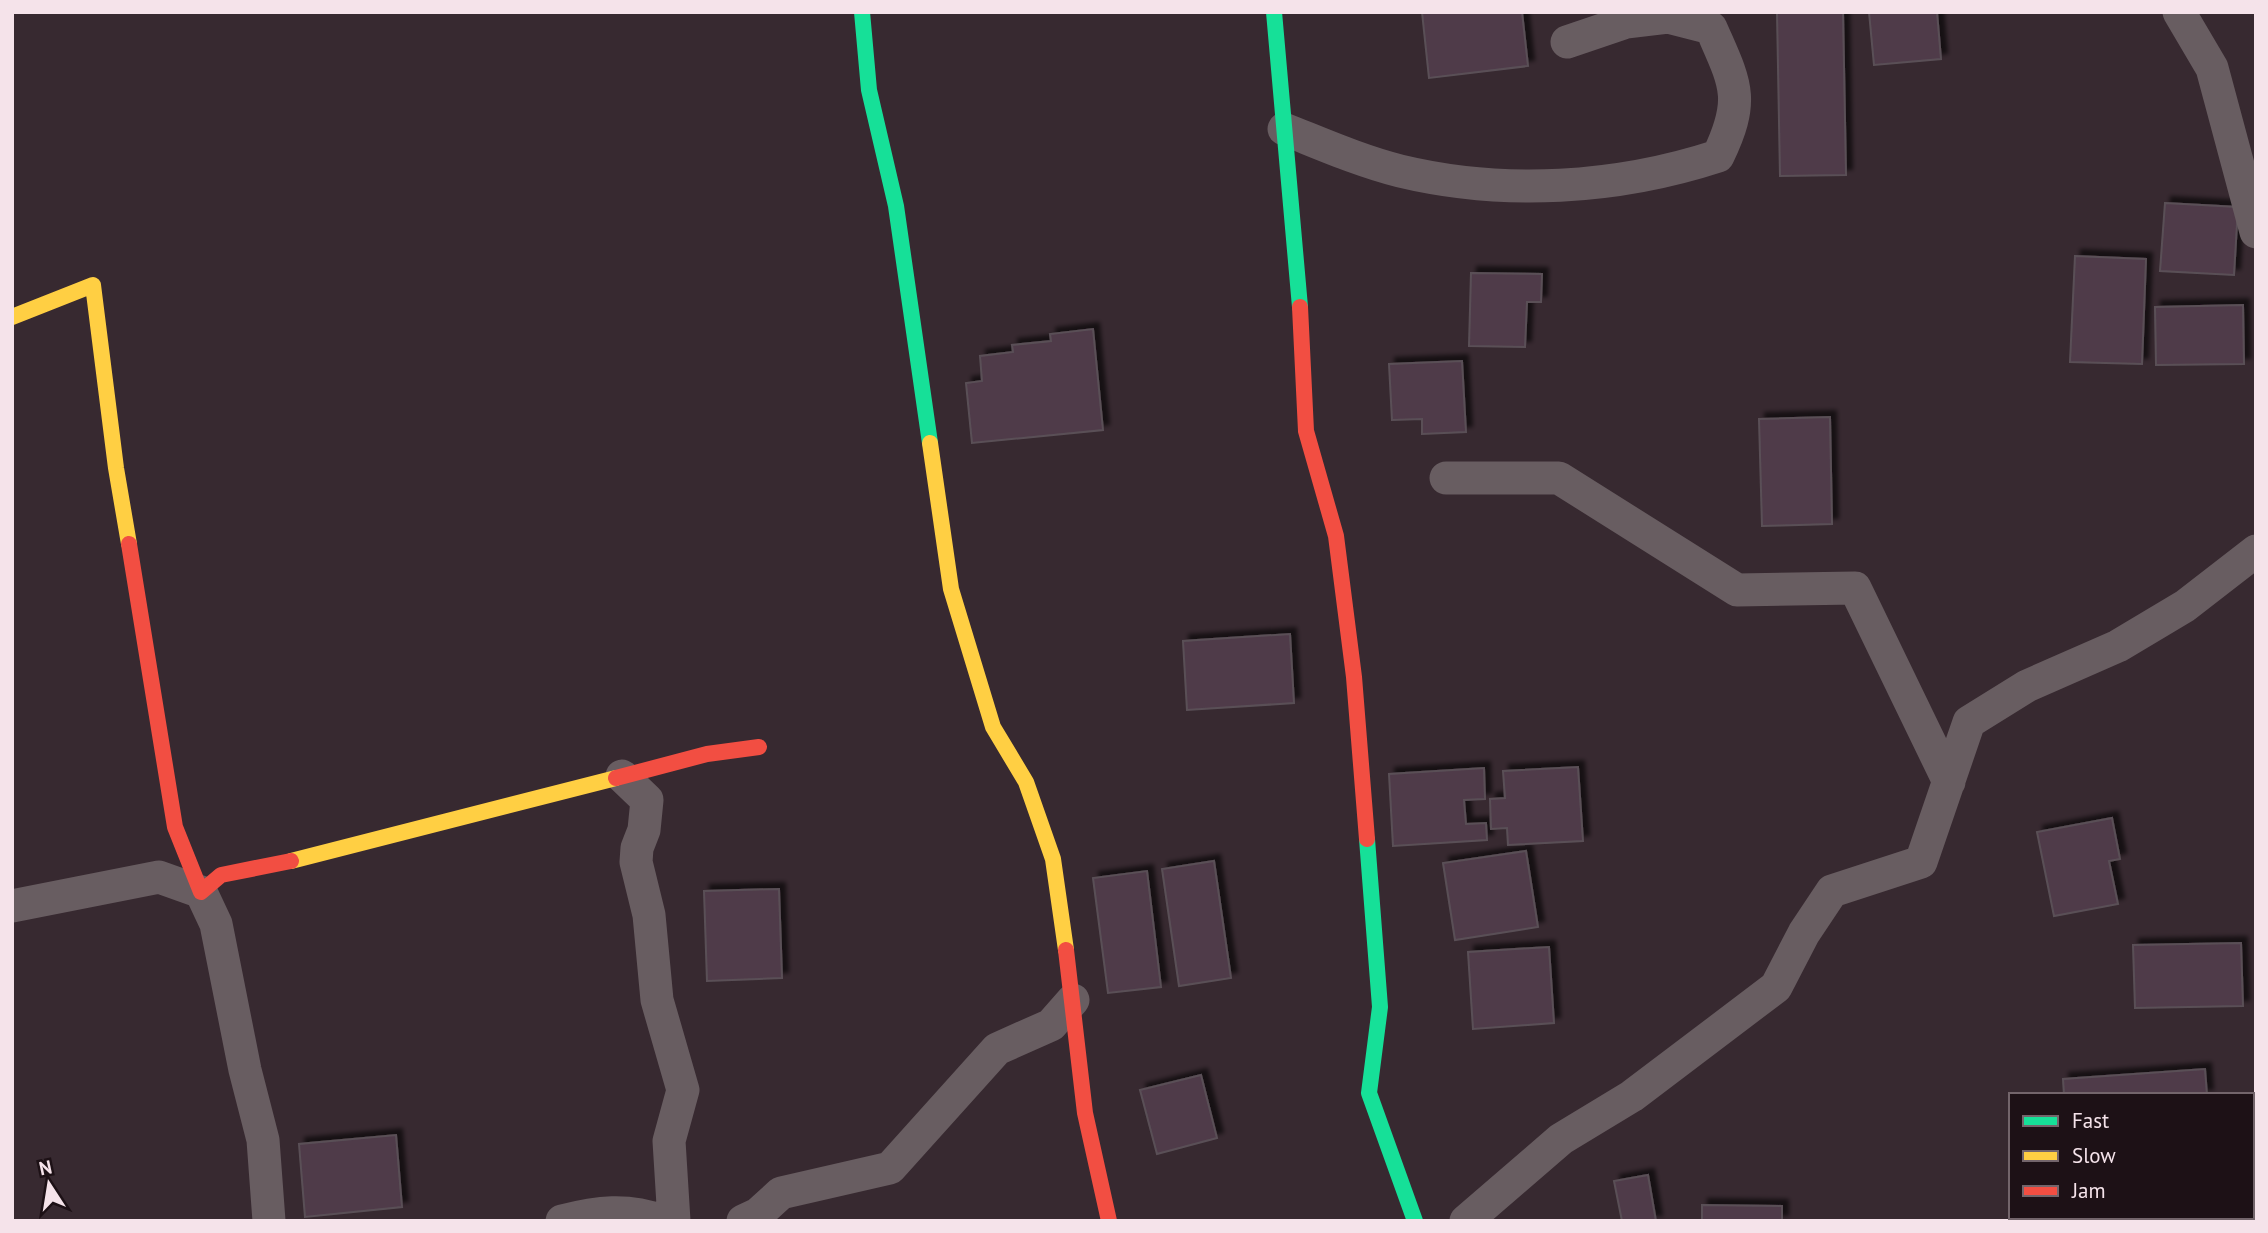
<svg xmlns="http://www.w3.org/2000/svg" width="2268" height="1233" font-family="'PT Sans',sans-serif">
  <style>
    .building { fill: #4f3b4a; stroke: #5a5057; stroke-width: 2; filter: url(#shadow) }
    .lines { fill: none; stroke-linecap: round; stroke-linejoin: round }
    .street { stroke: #685d61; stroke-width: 33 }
    .fast { stroke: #16e098; stroke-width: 16 }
    .slow { stroke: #ffcf43; stroke-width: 16 }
    .jam { stroke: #f24e42; stroke-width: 16 }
  </style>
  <defs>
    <filter id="shadow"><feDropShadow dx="6" dy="-6" stdDeviation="2" flood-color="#0009"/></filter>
  </defs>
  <rect width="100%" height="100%" fill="#372930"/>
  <path class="building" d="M1422,12h100l6,54 -99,12z
    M1777,12h66l3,163 -66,1z
    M1869,12h68l4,47 -67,6z
    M2165,203l73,4 -4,68 -74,-4z
    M2075,256l71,3 -4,105 -72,-2z
    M1471,273l71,1 -1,28h-14l-2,45 -56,-1z
    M2243,305l1,59 -88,1 -1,-58z
    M1093,329l10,101 -131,13 -6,-60 16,-2 -2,-25 33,-4 -1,-7 39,-4 -1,-7z
    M1462,361l4,71 -44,2v-15l-30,1 -3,-56z
    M1830,417l2,107 -70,2 -3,-107z
    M1290,634l4,69 -107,7 -4,-69z
    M1578,767l5,74 -75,4 -1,-17 -16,1 -1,-30 15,-1 -2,-27z
    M1484,768l1,31 -21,1 2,24 20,-1 1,17 -94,6 -4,-72z
    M2112,818l8,41 -11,2 9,43 -64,12 -17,-84z
    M1526,851l12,76 -83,13 -12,-77z
    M1214,861l17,117 -52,8 -17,-117z
    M1147,871l14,116 -53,6 -15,-115z
    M779,889l3,89 -75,3 -3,-90z
    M2241,943l2,63 -108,2 -2,-63z
    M1549,947l5,76 -81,6 -5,-77z
    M2205,1069l2,26h-143l-1,-16z
    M1201,1075l16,63 -60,16 -17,-64z
    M396,1135l6,72 -97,10 -6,-73z
    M1648,1175l8,46h-34l-8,-40z
    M1702,1205l80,1v15h-80z"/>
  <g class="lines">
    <path class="street" d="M2179,12l33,56 44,164
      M1284,129c38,15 76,32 116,42 104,25 217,18 318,-15 28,-58 17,-73 -7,-128l-43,-11 -42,5 -59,20
      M1446,478h113l178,112 118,-2 94,194
      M622,776l25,24 -3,30 -7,18 -1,14 13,53 8,85 26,90 -14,51 5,80
      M12,906l147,-29 42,15 15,32 29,146 18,70 6,81
      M562,1221c35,-9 65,-13 100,0
      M743,1221l15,-7 23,-21 109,-25 107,-119 54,-24 22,-25
      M1466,1221l95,-82 71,-43 144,-109 28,-54 28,-42 89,-29 48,-140 58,-36 91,-40 67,-40 71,-55"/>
    <path class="fast" d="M862,12l7,78 27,116 34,237
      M1274,12l26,295
      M1367,839l13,168 -11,86 46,128"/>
    <path class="slow" d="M12,317l81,-32 23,183 13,76
      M930,443l21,146 42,138 33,55 27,77 13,91
      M291,861l325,-83"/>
    <path class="jam" d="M1300,307l6,124 30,105 18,141 13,162
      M129,544l46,283 26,65 20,-17 70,-14
      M616,778l91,-24 52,-7
      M1066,950l19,163 24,108"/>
  </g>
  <rect width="2268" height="1233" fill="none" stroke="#f5e3ea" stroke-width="28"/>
  <rect x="2009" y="1093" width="245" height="126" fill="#1d1116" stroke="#73656b" stroke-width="2"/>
  <rect x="2023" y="1116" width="35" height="10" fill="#16e098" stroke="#73656b" stroke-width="2"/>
  <text x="2072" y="1128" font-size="21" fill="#f5e3ea">Fast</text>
  <rect x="2023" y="1151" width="35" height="10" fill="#ffcf43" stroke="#73656b" stroke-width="2"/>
  <text x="2072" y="1163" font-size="21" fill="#f5e3ea">Slow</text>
  <rect x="2023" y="1186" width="35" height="10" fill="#f24e42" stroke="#73656b" stroke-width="2"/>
  <text x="2072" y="1198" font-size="21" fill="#f5e3ea">Jam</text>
  <g transform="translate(49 1184) rotate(348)" stroke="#1d1116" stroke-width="5" paint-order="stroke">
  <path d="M0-5L12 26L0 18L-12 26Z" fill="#f5e3ea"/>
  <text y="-10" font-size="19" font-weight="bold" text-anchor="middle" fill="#f5e3ea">N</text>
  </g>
</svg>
